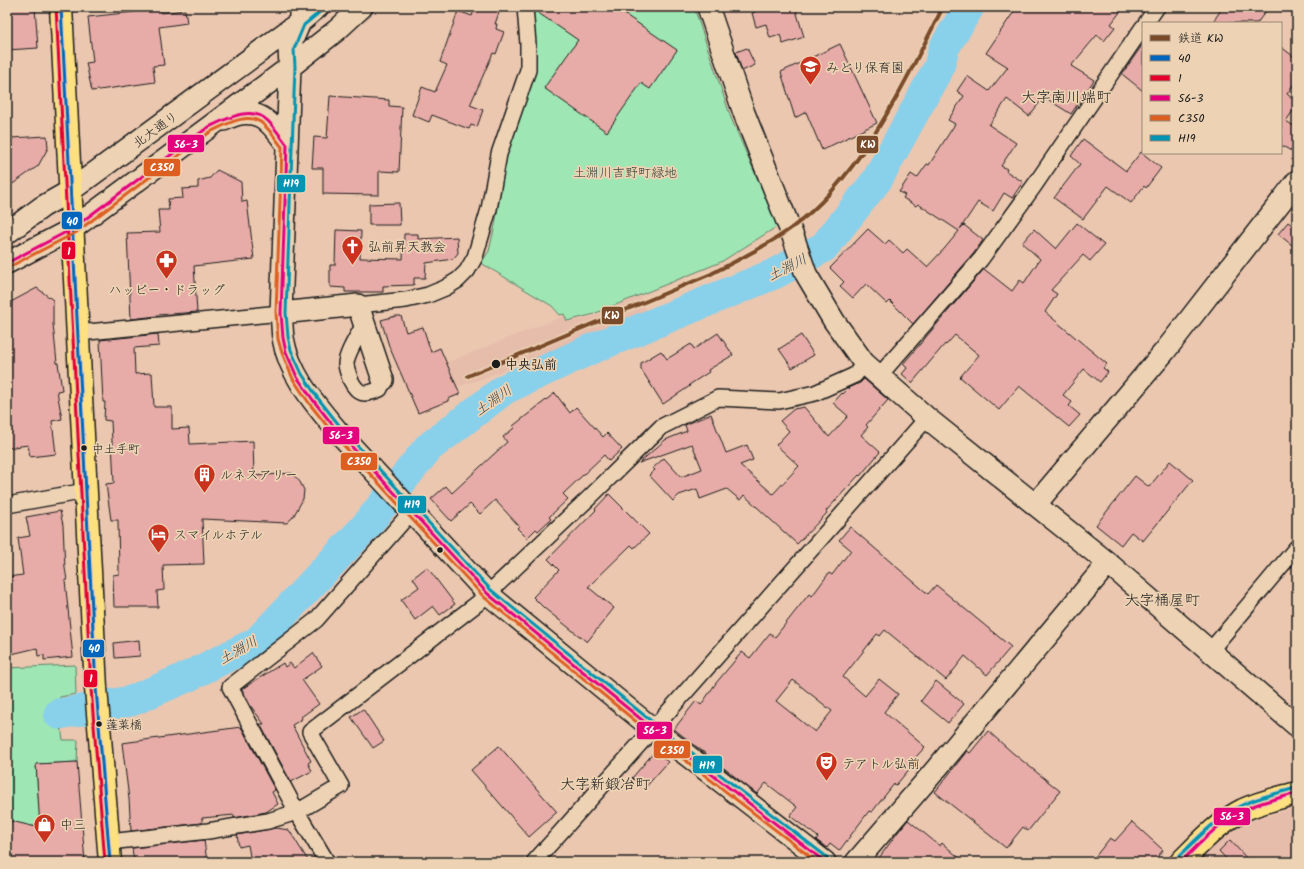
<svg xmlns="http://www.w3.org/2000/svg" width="1304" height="869" font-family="Kalam,'Klee One',sans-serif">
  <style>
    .built { fill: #e6bcab }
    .green { fill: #9ee6b3; stroke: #5d8168 }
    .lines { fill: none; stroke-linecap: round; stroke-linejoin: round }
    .river { stroke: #89d0eb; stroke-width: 31 }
    .building { fill: #e7aca8; stroke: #1c1c1c; fill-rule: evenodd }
    .street-casing { stroke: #1c1c1c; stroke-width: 18 }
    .secondary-casing { stroke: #1c1c1c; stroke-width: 24 }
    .primary-casing { stroke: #1c1c1c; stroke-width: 25 }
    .street { stroke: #edd3b4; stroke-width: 15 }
    .secondary { stroke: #edd3b4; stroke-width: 21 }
    .primary { stroke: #fde080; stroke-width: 22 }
    .bus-1-casing { stroke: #edd3b4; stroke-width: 6 }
    .bus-2-casing { stroke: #edd3b4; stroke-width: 6 }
    .bus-3-casing { stroke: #edd3b4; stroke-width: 6 }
    .bus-4-casing { stroke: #edd3b4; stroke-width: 6 }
    .bus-5-casing { stroke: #edd3b4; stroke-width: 6 }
    .bus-1 { stroke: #0065bd; stroke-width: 3 }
    .bus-2 { stroke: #e4002b; stroke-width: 3 }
    .bus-3 { stroke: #e5007d; stroke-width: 3 }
    .bus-4 { stroke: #dd5e21; stroke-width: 3 }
    .bus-5 { stroke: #0494b3; stroke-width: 3 }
    .rail-1-casing { stroke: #edd3b4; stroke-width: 7 }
    .rail-1 { stroke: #7a4b2a; stroke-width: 4 }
    .stop-dot { fill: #1c1c1c; stroke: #edd3b4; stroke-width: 1.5 }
    .labels { text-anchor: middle; stroke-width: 3.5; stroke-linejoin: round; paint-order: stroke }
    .bus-label { font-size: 12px; fill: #1c1c1c; stroke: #edd3b4; text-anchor: start }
    .poi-label { font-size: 13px; fill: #1c1c1c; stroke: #edd3b4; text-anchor: start }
    .street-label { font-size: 13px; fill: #1c1c1c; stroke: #edd3b4 }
    .park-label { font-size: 13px; fill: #36443a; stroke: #edd3b4 }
    .stop-label { font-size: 13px; font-weight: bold; fill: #1c1c1c; stroke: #edd3b4; text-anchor: start }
    .water-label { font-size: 14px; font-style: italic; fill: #374950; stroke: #edd3b4 }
    .quarter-label { font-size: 15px; fill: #1c1c1c; stroke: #edd3b4 }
    .line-badge { stroke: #edd3b4; stroke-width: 1.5 }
    .badge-label { font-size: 11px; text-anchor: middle; font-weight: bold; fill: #fff }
  </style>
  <rect width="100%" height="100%" fill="#ebc7b0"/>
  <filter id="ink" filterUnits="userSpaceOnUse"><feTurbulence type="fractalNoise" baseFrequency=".025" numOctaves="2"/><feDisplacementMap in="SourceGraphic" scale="8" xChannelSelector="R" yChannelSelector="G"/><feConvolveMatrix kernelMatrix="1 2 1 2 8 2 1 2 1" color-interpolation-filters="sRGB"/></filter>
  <g filter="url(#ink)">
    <path class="built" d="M640,296l7,17 -166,66 -24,8 3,7 -12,5v2l-30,12 -20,-47 42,-18 6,15 118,-47 3,6 25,-5z
      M1297,808v54h-98l26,-26 25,-15z"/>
    <path class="green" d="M530,7h164l37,111 47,108 -57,36 -130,53 -24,6 -3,-7 -4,1 -8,-9 -71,-43 8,-12 6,-26 13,-78 27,-83z
      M75,665l1,29 -16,3 -1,17 4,26h15l-1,22 -41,2 3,42 42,17 -49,3 -25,-5v-153z"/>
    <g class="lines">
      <path class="river" d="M59,714l72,-13 58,-25 68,-34 108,-115 63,-79 77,-59 84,-39 185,-76 50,-27 53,-67 62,-113 5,-19 25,-41"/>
    </g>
    <path class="building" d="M7,7h28l3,41 -31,2z
      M475,7h26l-6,17h2l-1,5 8,3 -8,22 -3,-1 -23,52 13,5 -6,17 -6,-2 -2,4 -37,-14 -3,7 -17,-7 10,-28 13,5 12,-27 -7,-3 18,-51 14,5z
      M534,7h80l63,43 -27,39 -9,-6 -34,49 -63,-44 34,-48 -44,-30z
      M754,7h41l9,30 -21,7 -3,-9 -10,3 -4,-14 -10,3 -4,-14 3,-1z
      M1017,7h107l-13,17 4,3 -11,14 -7,-6 -26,31 23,14 -23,34 -27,-17 -15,19 -22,-17 -18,26 27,18 -15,23 6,3 -1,2 17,11 -11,16 -8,-5 -11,18 -15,-9 -18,27 4,-4 19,15 -9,13 -61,71 -23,-23 -3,3 -21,-20 -13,14 -13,-12 4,-4 -14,-14 38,-39 17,15 4,-4 14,13 4,-4 20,18 18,-19 14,-17 -41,-27 -2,2 -13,-8 2,-3 -6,-3 12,-18 6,4 10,-14 2,1 26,-41 -7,-4 16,-24 -7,-5 10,-15 22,15 19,-24 -22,-14z
      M1223,7h46l-12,16h-45z
      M161,9v4l24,-3 2,13 -28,4 5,38 -11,1 2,16 -63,9 -6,-28 7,-1 -5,-45z
      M840,44l37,79 -55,27 -16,-38 -11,6 -14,-46z
      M1143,44v47l-21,-17z
      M1281,47l16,12v20l-10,15 10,8v3l-11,16 11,7v13l-6,10 -10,-6z
      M747,48l8,17 -13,6 -6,-19z
      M330,96l59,4v6l13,1 -3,65 -20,-1v24l-56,-1v-26h-11l2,-31 13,1z
      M47,136l1,12 -10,18 -31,22v-44h4v-6z
      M1083,139l43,32 15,-19 20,16 -15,20 -2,-2 -13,17 -23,-17 -25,33 -29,-21 26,-34 -9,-8z
      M217,170l24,12 1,20 5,-1 7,58 -60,7 3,46 -40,3v1l-26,3 -4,-86 33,-1 -2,-22h11l-1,-11 15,-1 -1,-9 16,-1v-7l12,-3z
      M399,203l1,22h-31v-21z
      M1288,222l9,7v20l-19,-15z
      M1077,223l27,22 -14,16 -7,-6 -32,35 6,4 -12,18 62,52 -4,4 5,4 -8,10 -16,-13 -21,26 9,7 -3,4 11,9 -11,12 -50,-41 -20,24 -39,-33 19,-22 -24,-20 -9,10 -1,-1 -33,39 -10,-9 5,-6 -4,-4 81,-95 28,22 8,-11 4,3 16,-24 -18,-16 12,-14 22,20z
      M336,230l25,1 -1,27 43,1 1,-25h14v5l39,-2 1,16 -5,6 -27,4 -1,15h-11v7l-31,1v6h-38v-4l-15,-1v-22h5z
      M37,288l16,12v24l4,39h1l4,27 -5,1 5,28 -10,2 4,33 -26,3 -2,-12 -21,3v-144z
      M396,316h5l5,16 17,-5 8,25 9,-4 20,46 -12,5v2l-30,12 -29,-67 -8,-26z
      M718,333l15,22 -25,15 1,2 -20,13 1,1 -27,18 -22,-35v-6l20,-12 6,8 24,-15 3,5z
      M158,334l1,12 -25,2 1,26 17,-1 2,34h18v22l17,-1 1,16 63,-3 1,35 38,-3 8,9 4,8 -1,9 -10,18 -6,6 -85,-4 2,45 -41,1 1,25 -7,1 1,16h-44l-1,-32 6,-1 -1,-54h-7l-5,-36 8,-1 -3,-62 -7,-1 1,-18h-2l-3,-62z
      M801,335l13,20 -22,13 -13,-19z
      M864,379l24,21 -22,25 2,2 -7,8 19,17 -20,24 -1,-1 -33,36 1,2 -30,31 -53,-49 -4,5 -13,-11 -27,10 -3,-10 -18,6 -6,6 -24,-26 6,-5 -2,-2 11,-10 17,19 21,-8 -10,-25 -53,19 26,-23 22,-9 -2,-6 26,-11 15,39 21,-8 6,15 -13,5 33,29 26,-28 -23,-21 13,-14 -9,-10 14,-12 10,-2 25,30 19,-21 -15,-13 9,-10 1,1 7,-7 10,-4z
      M555,393l15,20 6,-6 27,30 4,-4 15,16 -13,12 -5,-6 -41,39 5,5 -19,18 2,2 -13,12 -2,-2 -9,9 -10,-10 2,-2 -24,-26 -15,14 -10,-10 -19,17 -20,-22 15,-13 6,7 55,-51 -4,-5 11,-9 -1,-2z
      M1170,461l23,19 -50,61 -12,-9 -10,13 -25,-20 39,-49 14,11z
      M609,494l40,40 -15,14 -3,-3 -43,42 26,21 -27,34 -43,-34 -11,-11 26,-27 -11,-11 48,-49 -1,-1z
      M60,511l3,14 2,43 2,12h-2l8,77 -29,3v-5l-6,1 -1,-8 -30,7v-78l16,-2 -5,-37 12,-2 -4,-19z
      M850,527l78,67 8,-9 75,62 -24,28 -22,-19 -19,24 -61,-50 -5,6 -3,-2 -34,43 22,19 14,-17 19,15 -14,18 41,35 -10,11 2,2 -21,25 -2,-1 -22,28 -3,-1 -30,40 -9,-7 -3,4 -11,-8 2,-3 -28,-21 7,-9 -31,-24 -9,11 -83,-65 22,-28 5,4 15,-22 26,-31 8,6 20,-25 5,4 34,-43 3,2 17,-23 3,2 19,-25 -12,-10zM793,680l39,31 -17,21 -39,-31z
      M427,567l28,37 -15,11 -7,-9 -18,14 -14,-20 18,-13 -6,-9z
      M139,640l1,16 -25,2 -1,-15z
      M313,653l9,13 -20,14 17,24 -18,13 1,2 -10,6 19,36 -3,2 4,8 -21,11 -31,-58h4l-14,-19 -8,-16 41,-26 2,4 5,-4 4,5z
      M936,681l28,23 -16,19 -27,-22z
      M363,709l21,32 -11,7 -22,-31z
      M241,727l34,63 -3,2 6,12 -12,8 -32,6v-3l-32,3v5l-71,8 -2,-32 -7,-56z
      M988,731l26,23 46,37 -32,40 -5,-4 -17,21 -71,-56 32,-41 3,2z
      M499,746l58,66 -28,25 -58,-67z
      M655,751l13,11 -24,27 -12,-11z
      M77,762l8,100h-78v-42l33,8 -4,-64z
      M908,820l32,26 2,-3 22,19h-88l22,-30z
      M1132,822l31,28 -10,12h-62l19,-24 5,3z
      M276,828l13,2 20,32h-58l-3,-17 -9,2 -2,-12z
      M204,840l3,22h-73l-2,-14z
      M1230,840l20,22h-21l-10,-11z"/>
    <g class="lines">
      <defs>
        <path id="street" d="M1146,23l11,-16
          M358,305l48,-5 22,-5 17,-7 13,-8 9,-9 8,-14 14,-48 10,-55 29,-84v-26l-3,-37
          M364,324c-5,10 -18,30 -18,40 0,4 3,11 4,15 8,16 14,17 30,10l3,-9
          M78,333l203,-20
          M879,376l102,-117 53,-73 109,-159
          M7,505l79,-14
          M1210,651l87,-104
          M109,842l99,-11 60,-10 29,-9 44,-26 -31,-54 168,-129 112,-106 71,-70 57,-29 61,3 36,-8 40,-18 9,-12
          M327,862l-30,-50 -67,-125 86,-67 96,-109
          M534,862l119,-133 274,-311"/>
        <path id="secondary" d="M300,7v15l-11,26 1,19 -9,246c1,8 1,17 2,25 6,37 33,67 56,95l149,161 165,135 172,133
          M708,7l36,106 50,126 12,35 28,47 30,42 63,55 181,145 189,163
          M224,120c32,-17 46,1 63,25
          M7,233l35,-26 28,-16 230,-169 18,-15
          M7,263l65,-34 218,-162 47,-37 25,-23
          M281,313l77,-8 25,75
          M1035,505l130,-154 132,-170
          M856,862l76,-88 176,-211"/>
        <path id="primary" d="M61,7l35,681 14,174
          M1181,862c19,-19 38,-40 62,-52 17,-8 36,-12 54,-17"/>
      </defs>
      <use href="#street" class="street-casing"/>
      <use href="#secondary" class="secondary-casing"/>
      <use href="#primary" class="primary-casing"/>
      <use href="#street" class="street"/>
      <use href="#secondary" class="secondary"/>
      <use href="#primary" class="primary"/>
      <defs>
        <path id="bus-1" d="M61,7l35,681 14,174"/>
        <path id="bus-2" d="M56,7l35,681 14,174"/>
        <path id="bus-3" d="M7,263l65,-34 135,-101c17,-8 44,-24 61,-7 7,7 13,16 19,24l-6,168 2,25 3,14 11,25 16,23 26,33 149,161 165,135 172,133
          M1181,862c19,-19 38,-40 62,-52 17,-8 36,-12 54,-17"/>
        <path id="bus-4" d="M9,267l66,-34 135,-101c15,-7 39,-22 54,-7 7,6 12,15 18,22l-6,166 2,26 4,14 11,26 16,24 26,33 149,161 166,136 167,129"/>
        <path id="bus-5" d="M321,11l-17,14 -10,24 1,18 -9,246 2,24 3,13 11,24 15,23 26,33 148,160 165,135 172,133
          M1177,858c20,-19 40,-41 65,-53 17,-8 36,-12 54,-17"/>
      </defs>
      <use href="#bus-1" class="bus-1-casing"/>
      <use href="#bus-2" class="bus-2-casing"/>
      <use href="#bus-3" class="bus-3-casing"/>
      <use href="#bus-4" class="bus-4-casing"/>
      <use href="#bus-5" class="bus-5-casing"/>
      <use href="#bus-1" class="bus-1"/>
      <use href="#bus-2" class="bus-2"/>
      <use href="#bus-3" class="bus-3"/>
      <use href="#bus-4" class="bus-4"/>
      <use href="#bus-5" class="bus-5"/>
      <defs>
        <path id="rail-1" d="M468,376l243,-102c27,-14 54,-27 79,-45 71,-51 114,-145 153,-222"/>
      </defs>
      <use href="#rail-1" class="rail-1-casing"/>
      <use href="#rail-1" class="rail-1"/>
    </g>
  </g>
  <defs>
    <symbol id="school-pin" viewBox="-11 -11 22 30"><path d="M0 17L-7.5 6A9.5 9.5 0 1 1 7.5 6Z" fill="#c8321e" stroke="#edd3b4"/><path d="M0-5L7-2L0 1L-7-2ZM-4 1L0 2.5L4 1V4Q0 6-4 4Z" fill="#fff"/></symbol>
    <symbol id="church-pin" viewBox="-11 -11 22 30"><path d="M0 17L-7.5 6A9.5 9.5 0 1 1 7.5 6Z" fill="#c8321e" stroke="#edd3b4"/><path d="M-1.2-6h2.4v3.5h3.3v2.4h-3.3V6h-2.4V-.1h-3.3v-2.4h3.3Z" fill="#fff"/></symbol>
    <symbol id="pharmacy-pin" viewBox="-11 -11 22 30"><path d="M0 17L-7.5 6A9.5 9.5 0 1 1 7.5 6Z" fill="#c8321e" stroke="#edd3b4"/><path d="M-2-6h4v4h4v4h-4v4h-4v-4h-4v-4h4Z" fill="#fff"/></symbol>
    <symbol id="building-pin" viewBox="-11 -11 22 30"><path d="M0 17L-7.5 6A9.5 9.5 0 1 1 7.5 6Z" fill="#c8321e" stroke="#edd3b4"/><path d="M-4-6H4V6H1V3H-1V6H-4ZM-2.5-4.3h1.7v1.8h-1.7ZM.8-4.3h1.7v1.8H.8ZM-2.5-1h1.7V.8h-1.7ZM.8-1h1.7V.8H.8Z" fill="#fff"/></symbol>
    <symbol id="hotel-pin" viewBox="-11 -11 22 30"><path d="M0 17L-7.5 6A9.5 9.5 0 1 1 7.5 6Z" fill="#c8321e" stroke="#edd3b4"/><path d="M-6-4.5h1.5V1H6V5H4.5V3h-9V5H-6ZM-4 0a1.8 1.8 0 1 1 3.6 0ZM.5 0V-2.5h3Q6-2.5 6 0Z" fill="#fff"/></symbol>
    <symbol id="theatre-pin" viewBox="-11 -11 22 30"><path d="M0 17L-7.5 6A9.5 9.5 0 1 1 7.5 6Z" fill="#c8321e" stroke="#edd3b4"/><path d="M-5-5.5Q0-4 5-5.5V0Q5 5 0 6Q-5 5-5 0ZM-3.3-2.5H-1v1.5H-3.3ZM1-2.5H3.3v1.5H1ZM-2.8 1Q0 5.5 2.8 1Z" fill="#fff"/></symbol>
    <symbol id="shop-pin" viewBox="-11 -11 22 30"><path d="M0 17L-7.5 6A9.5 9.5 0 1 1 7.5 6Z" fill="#c8321e" stroke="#edd3b4"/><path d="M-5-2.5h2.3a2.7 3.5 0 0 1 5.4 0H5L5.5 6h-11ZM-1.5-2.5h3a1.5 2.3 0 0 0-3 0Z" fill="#fff"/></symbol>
  </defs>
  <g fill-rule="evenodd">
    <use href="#school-pin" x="798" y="54" width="25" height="34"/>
    <use href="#church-pin" x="340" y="234" width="25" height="34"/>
    <use href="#pharmacy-pin" x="154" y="248" width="25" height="34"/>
    <use href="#building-pin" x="192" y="462" width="25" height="34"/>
    <use href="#hotel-pin" x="146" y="522" width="25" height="34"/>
    <use href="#theatre-pin" x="814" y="750" width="25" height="34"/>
    <use href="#shop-pin" x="32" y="812" width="25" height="34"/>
  </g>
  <g class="stop-dot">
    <circle cx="496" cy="364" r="5"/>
    <circle cx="84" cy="448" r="3.5"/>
    <circle cx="440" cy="550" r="3.5"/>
    <circle cx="99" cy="724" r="3.5"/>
  </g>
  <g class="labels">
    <g class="bus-label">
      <text x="92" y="453">中土手町</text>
      <text x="106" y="729">蓬莱橋</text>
    </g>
    <g class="poi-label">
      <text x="826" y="72">みどり保育園</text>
      <text x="368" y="251">弘前昇天教会</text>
      <text x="167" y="294" text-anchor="middle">ハッピー・ドラッグ</text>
      <text x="220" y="479">ルネスアリー</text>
      <text x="174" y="539">スマイルホテル</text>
      <text x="842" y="768">テアトル弘前</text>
      <text x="60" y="829">中三</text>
    </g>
    <g class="street-label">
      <text transform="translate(155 129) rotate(-36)" y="5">北大通り</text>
    </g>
    <g class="park-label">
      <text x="625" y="177">土淵川吉野町緑地</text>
    </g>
    <g class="stop-label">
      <text x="505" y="369">中央弘前</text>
    </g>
    <g class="water-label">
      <text transform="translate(787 267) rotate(-27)" y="5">土淵川</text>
      <text transform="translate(493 400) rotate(-35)" y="5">土淵川</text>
      <text transform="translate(238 650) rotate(-30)" y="5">土淵川</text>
    </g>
    <g class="quarter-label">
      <text x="1066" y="102">大字南川端町</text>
      <text x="1162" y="605">大字桶屋町</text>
      <text x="605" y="789">大字新鍛冶町</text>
    </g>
  </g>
  <g class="line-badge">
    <rect x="167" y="134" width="38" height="19" rx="4" fill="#e5007d"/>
    <rect x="856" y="135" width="23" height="19" rx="4" fill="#7a4b2a"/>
    <rect x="143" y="158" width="38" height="19" rx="4" fill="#dd5e21"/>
    <rect x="276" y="174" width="30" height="19" rx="4" fill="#0494b3"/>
    <rect x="61" y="211" width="22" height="19" rx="4" fill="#0065bd"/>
    <rect x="61" y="241" width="15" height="19" rx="4" fill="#e4002b"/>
    <rect x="601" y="306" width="23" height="19" rx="4" fill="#7a4b2a"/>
    <rect x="322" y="426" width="38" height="19" rx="4" fill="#e5007d"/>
    <rect x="340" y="452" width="38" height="19" rx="4" fill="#dd5e21"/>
    <rect x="397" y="495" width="30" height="19" rx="4" fill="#0494b3"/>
    <rect x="82" y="639" width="23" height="19" rx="4" fill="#0065bd"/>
    <rect x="83" y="669" width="15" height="19" rx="4" fill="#e4002b"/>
    <rect x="636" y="721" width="37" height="19" rx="4" fill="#e5007d"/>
    <rect x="653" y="740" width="38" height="19" rx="4" fill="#dd5e21"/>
    <rect x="692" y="755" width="31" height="19" rx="4" fill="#0494b3"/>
    <rect x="1213" y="807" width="38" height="19" rx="4" fill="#e5007d"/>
  </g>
  <g class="badge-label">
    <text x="186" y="148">56-3</text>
    <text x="868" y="148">KW</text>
    <text x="162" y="171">C350</text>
    <text x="291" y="187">H19</text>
    <text x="72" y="225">40</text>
    <text x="69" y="255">1</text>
    <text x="612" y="319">KW</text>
    <text x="341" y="439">56-3</text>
    <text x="359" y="465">C350</text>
    <text x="412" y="508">H19</text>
    <text x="94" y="652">40</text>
    <text x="91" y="682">1</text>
    <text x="655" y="734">56-3</text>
    <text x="672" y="754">C350</text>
    <text x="707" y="769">H19</text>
    <text x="1232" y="820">56-3</text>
  </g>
  <rect width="1304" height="869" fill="none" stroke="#edd3b4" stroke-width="24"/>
  <rect x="12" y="12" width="1280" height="845" fill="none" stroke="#1c1c1c" stroke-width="1.5" filter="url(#ink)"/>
  <rect x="1142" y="22" width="140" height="132" fill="#edd3b4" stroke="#998a77"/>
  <rect x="1150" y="35" width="20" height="6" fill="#7a4b2a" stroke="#998a77"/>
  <text x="1178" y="42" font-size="12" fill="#1c1c1c">鉄道 KW</text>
  <rect x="1150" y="55" width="20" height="6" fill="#0065bd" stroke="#998a77"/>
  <text x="1178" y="62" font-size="12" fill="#1c1c1c">40</text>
  <rect x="1150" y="75" width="20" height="6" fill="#e4002b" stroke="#998a77"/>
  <text x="1178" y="82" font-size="12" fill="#1c1c1c">1</text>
  <rect x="1150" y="95" width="20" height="6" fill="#e5007d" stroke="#998a77"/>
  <text x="1178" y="102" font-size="12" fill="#1c1c1c">56-3</text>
  <rect x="1150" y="115" width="20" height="6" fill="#dd5e21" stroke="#998a77"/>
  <text x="1178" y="122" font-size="12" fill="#1c1c1c">C350</text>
  <rect x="1150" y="135" width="20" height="6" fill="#0494b3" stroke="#998a77"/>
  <text x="1178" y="142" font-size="12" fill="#1c1c1c">H19</text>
</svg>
